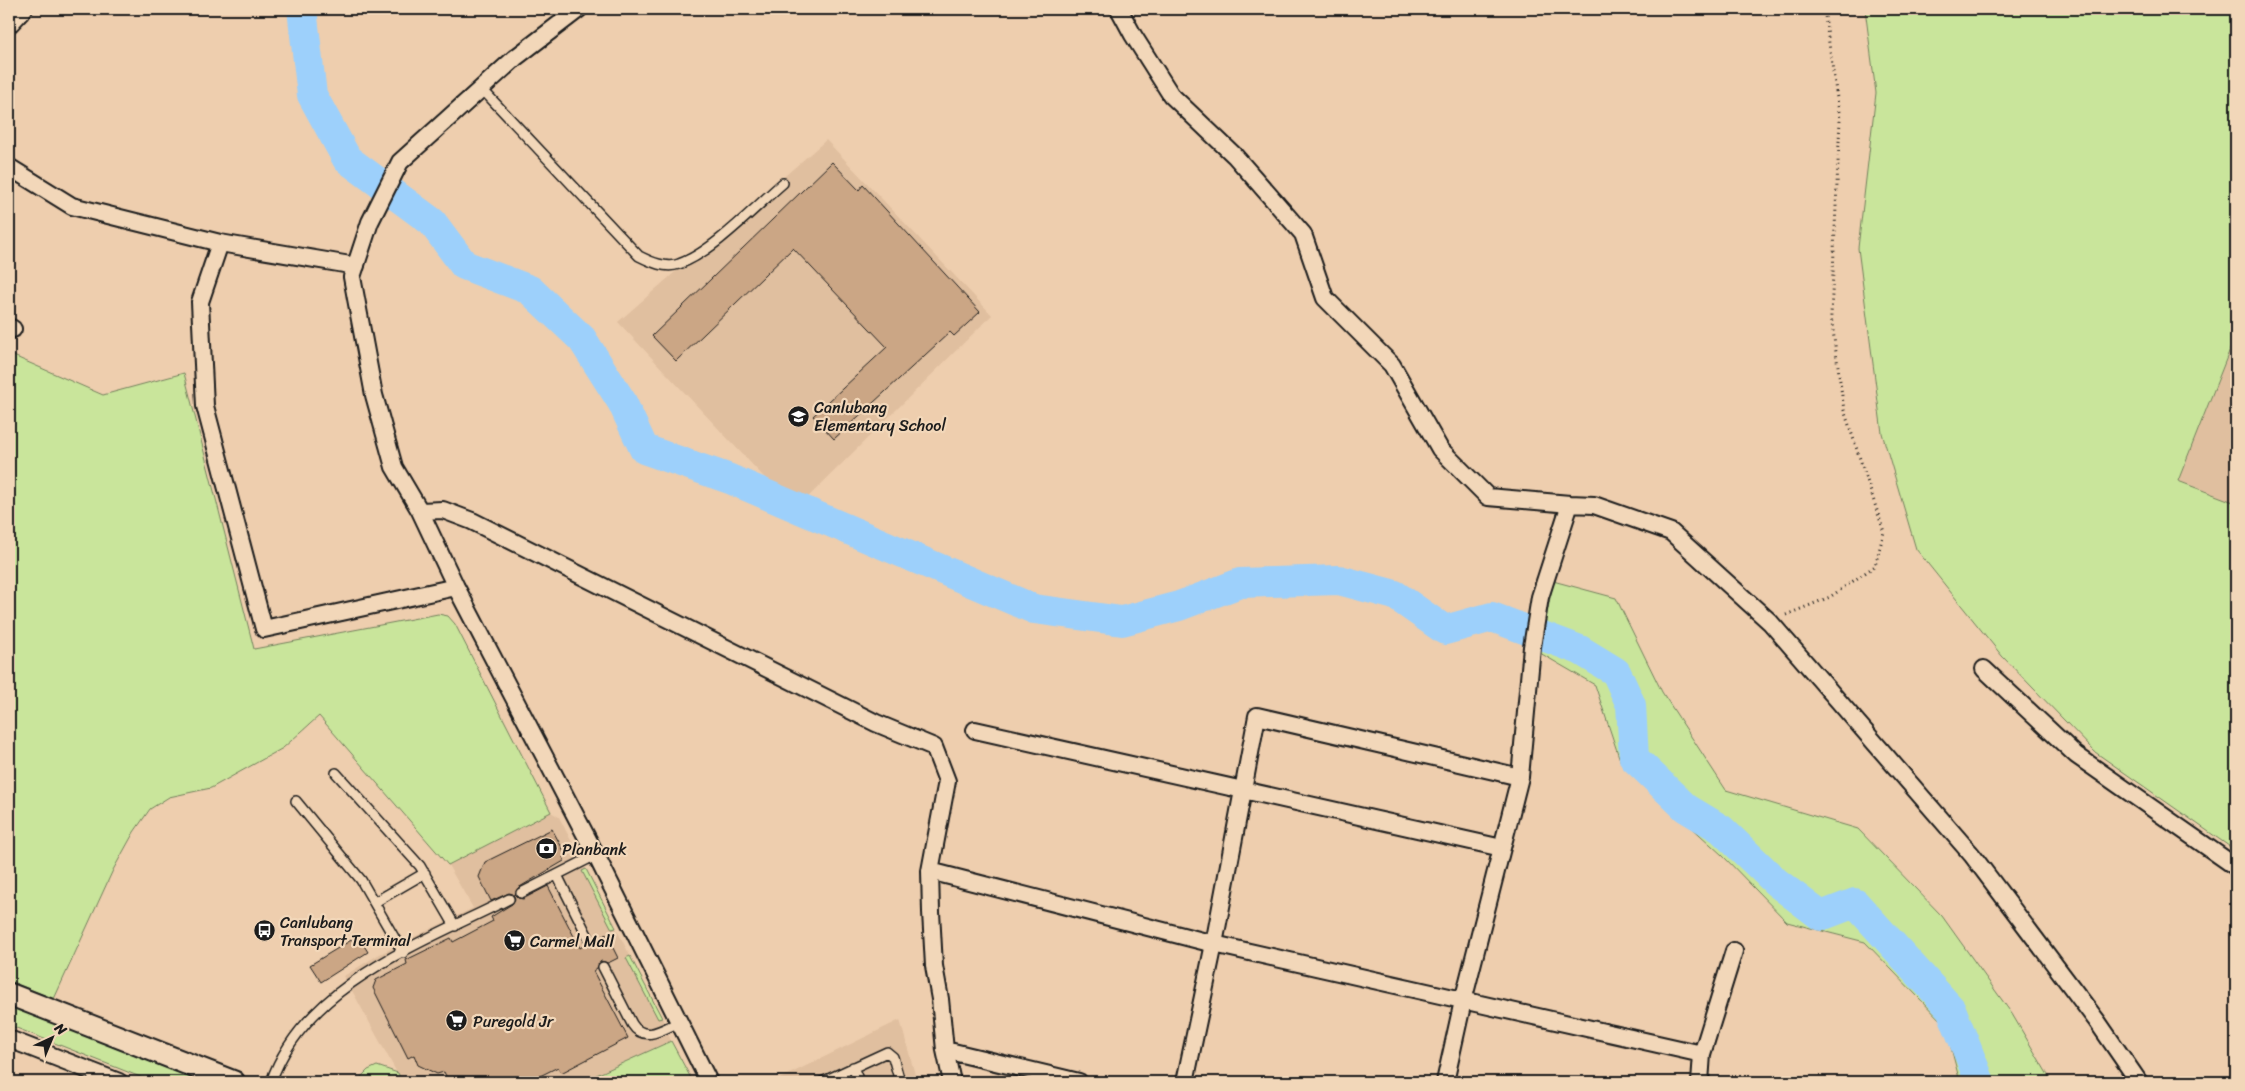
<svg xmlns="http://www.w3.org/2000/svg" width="2245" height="1091" font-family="Sriracha,sans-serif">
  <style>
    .built { fill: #e0bf9f }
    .green { fill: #c9e59b; stroke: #72805c }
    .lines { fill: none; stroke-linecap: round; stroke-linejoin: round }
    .river { stroke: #9dd0fb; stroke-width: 30 }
    .building { fill: #cba685; stroke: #1c1c1c }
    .service-casing { stroke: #1c1c1c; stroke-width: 12 }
    .minor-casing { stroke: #1c1c1c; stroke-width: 20 }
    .tertiary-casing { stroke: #1c1c1c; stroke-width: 25 }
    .path { stroke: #1c1c1c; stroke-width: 3; stroke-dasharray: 1 4; stroke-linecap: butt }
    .service { stroke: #f2d7b9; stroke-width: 9 }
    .minor { stroke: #f2d7b9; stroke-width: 16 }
    .tertiary { stroke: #f2d7b9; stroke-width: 21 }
    .labels { text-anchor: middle; stroke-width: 4.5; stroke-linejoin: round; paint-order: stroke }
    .poi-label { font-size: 16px; fill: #1c1c1c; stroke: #f2d7b9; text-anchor: start }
  </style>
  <rect width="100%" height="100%" fill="#eeceae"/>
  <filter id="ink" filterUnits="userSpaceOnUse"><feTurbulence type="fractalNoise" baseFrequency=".02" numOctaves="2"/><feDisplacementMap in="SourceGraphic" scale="10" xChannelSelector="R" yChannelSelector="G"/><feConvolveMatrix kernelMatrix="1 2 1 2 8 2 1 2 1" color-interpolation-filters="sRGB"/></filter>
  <g filter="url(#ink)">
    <path class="built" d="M826,140l166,175 -197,195 -177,-188z
      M2236,334v169l-58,-22z
      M551,812l8,5 103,201 9,23 -90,41h-179l-58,-106 34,-21 95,-47 -25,-43z
      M900,1020l17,62h-144z"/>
    <path class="green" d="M1865,9h371v325l-58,147 58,22v348l-141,-99 -93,-96 -86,-107 -34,-116 -24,-185 18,-155z
      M9,354l94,41 81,-22 70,276 184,-35 10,2 7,8 96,188 -103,53 -129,-149 -36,32 -72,40 -42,9 -19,12 -16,23 -21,38 -59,129 -45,-18z
      M1553,581l63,17 46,94 64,98 132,39 84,87 70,98 40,68h-92l-15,-57 -80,-83 -78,-20 -65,-67 -101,-92 -26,-78 -55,-32z
      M586,869l30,59 -4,1 -30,-58z
      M630,956l32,62 -4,1 -32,-61z
      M9,1006l193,76h-49l-144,-57z
      M671,1041l22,41h-112z
      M377,1066l21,7 4,9h-46l12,-12z"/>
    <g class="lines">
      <path class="river" d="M302,9l10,86 35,64 85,63 32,43 66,25 52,49 40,63 22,47 86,30 304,130 88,12 57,-15 61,-23 99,-3 56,15 50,35 47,-13 88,33 36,22 15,33 3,53 52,50 35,21 55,53 45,34 34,-13 96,106 29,73"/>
    </g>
    <path class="building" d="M832,162l27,28 4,-5 117,127 -26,24 -4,-4 -116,107 -21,-23 74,-69 -94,-99 -117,113 -24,-25z
      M552,829l14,26 -3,2 1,4 -46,27 -3,7 3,3 5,1 25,-13 32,62 5,-3 7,2 4,-7 10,-6 12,24 -10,5 -7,-2 -4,7 -4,3 35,67 -67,35 -3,-6 -30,15h-12l-3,-5 -9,5 -17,-2 -4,2h-34l-5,-10 -7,2 -19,-9 -4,-10 -6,3 -35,-70 3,-8 31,-16 -1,-4 45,-22 2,4 40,-21 -2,-4 21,-13 3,-5 -2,-5 -4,-1 -18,8 -12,-24 6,-15z
      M358,936l10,16 -47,30 -11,-17z"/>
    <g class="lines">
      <defs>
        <path id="service" d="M481,88l158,168c12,6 27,13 40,8 34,-12 76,-57 104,-81
          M336,773l84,93 35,60
          M296,801l65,79 42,73
          M557,875l33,66
          M521,893l75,-38
          M375,902l50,-29
          M603,967l29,57c12,19 31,5 47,-2
          M853,1067l6,15
          M271,1082c34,-98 153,-140 238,-183
          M822,1082l65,-30 6,5 7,25"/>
        <path id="minor" d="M579,9l-64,49 -115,104 -30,60 -18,55 22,118 20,72 26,44 36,76 140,268 113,227
          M1119,9l14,26 38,60 64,61 68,78 22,64 67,67 48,84 48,48 82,7
          M9,25l15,-16
          M9,167l63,39 148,37 136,23
          M220,243l-20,59 5,104 59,223 192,-42
          M9,327l4,2
          M420,511l23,-1 29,11 404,202 58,24 13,34 -17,90 1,41 3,54 6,33 5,51 7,32
          M1984,669l92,86 160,112
          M975,730l527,118
          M930,871l284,73 488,110
          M9,1039l110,43
          M945,1050l134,32
          M1185,1082l29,-138 43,-228 263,61
          M1445,1082l18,-81 57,-224 12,-130 8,-50 30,-93 24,1 77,27 99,90 202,233 125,166 42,61
          M1700,1082l2,-28 32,-103"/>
        <path id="tertiary" d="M9,994l225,88"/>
      </defs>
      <use href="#service" class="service-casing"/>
      <use href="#minor" class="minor-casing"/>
      <use href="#tertiary" class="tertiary-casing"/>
      <path class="path" d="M1786,615l44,-18 45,-31 9,-34 -40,-122 -13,-94 9,-197 -16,-110"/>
      <use href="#service" class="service"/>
      <use href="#minor" class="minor"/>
      <use href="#tertiary" class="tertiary"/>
    </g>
  </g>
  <defs>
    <symbol id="school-disc" viewBox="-11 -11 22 22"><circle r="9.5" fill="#1c1c1c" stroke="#f2d7b9"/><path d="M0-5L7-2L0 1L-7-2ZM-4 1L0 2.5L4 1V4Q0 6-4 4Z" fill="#fff"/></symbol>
    <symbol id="bank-disc" viewBox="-11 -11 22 22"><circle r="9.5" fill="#1c1c1c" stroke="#f2d7b9"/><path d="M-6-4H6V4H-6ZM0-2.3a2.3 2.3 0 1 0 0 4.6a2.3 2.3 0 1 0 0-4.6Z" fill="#fff"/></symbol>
    <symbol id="bus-disc" viewBox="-11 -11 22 22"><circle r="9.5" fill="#1c1c1c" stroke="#f2d7b9"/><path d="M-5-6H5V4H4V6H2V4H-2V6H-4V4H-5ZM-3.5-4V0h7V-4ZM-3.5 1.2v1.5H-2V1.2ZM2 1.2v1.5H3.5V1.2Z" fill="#fff"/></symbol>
    <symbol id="supermarket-disc" viewBox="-11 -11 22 22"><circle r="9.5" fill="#1c1c1c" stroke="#f2d7b9"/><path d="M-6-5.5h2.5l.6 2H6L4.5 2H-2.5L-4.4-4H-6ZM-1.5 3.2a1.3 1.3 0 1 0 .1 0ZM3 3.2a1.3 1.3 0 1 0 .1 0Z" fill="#fff"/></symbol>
  </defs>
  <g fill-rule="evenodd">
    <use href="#school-disc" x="786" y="404" width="25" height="25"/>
    <use href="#bank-disc" x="534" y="836" width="25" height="25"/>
    <use href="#bus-disc" x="252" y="918" width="25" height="25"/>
    <use href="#supermarket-disc" x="502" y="928" width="25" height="25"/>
    <use href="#supermarket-disc" x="444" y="1008" width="25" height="25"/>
  </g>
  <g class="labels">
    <g class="poi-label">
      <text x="814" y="413">Canlubang<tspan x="814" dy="18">Elementary School</tspan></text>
      <text x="562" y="855">Planbank</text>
      <text x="280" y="928">Canlubang<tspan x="280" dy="18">Transport Terminal</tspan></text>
      <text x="530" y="947">Carmel Mall</text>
      <text x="473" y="1027">Puregold Jr</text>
    </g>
  </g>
  <rect width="2245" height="1091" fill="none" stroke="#f2d7b9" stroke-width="30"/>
  <rect x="15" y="15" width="2215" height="1061" fill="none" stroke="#1c1c1c" stroke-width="2" filter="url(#ink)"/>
  <g transform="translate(52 1038) rotate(44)" stroke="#f2d7b9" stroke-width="4" paint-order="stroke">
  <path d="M0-4L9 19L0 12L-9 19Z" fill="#1c1c1c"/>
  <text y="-8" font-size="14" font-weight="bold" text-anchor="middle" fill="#1c1c1c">N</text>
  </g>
</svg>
